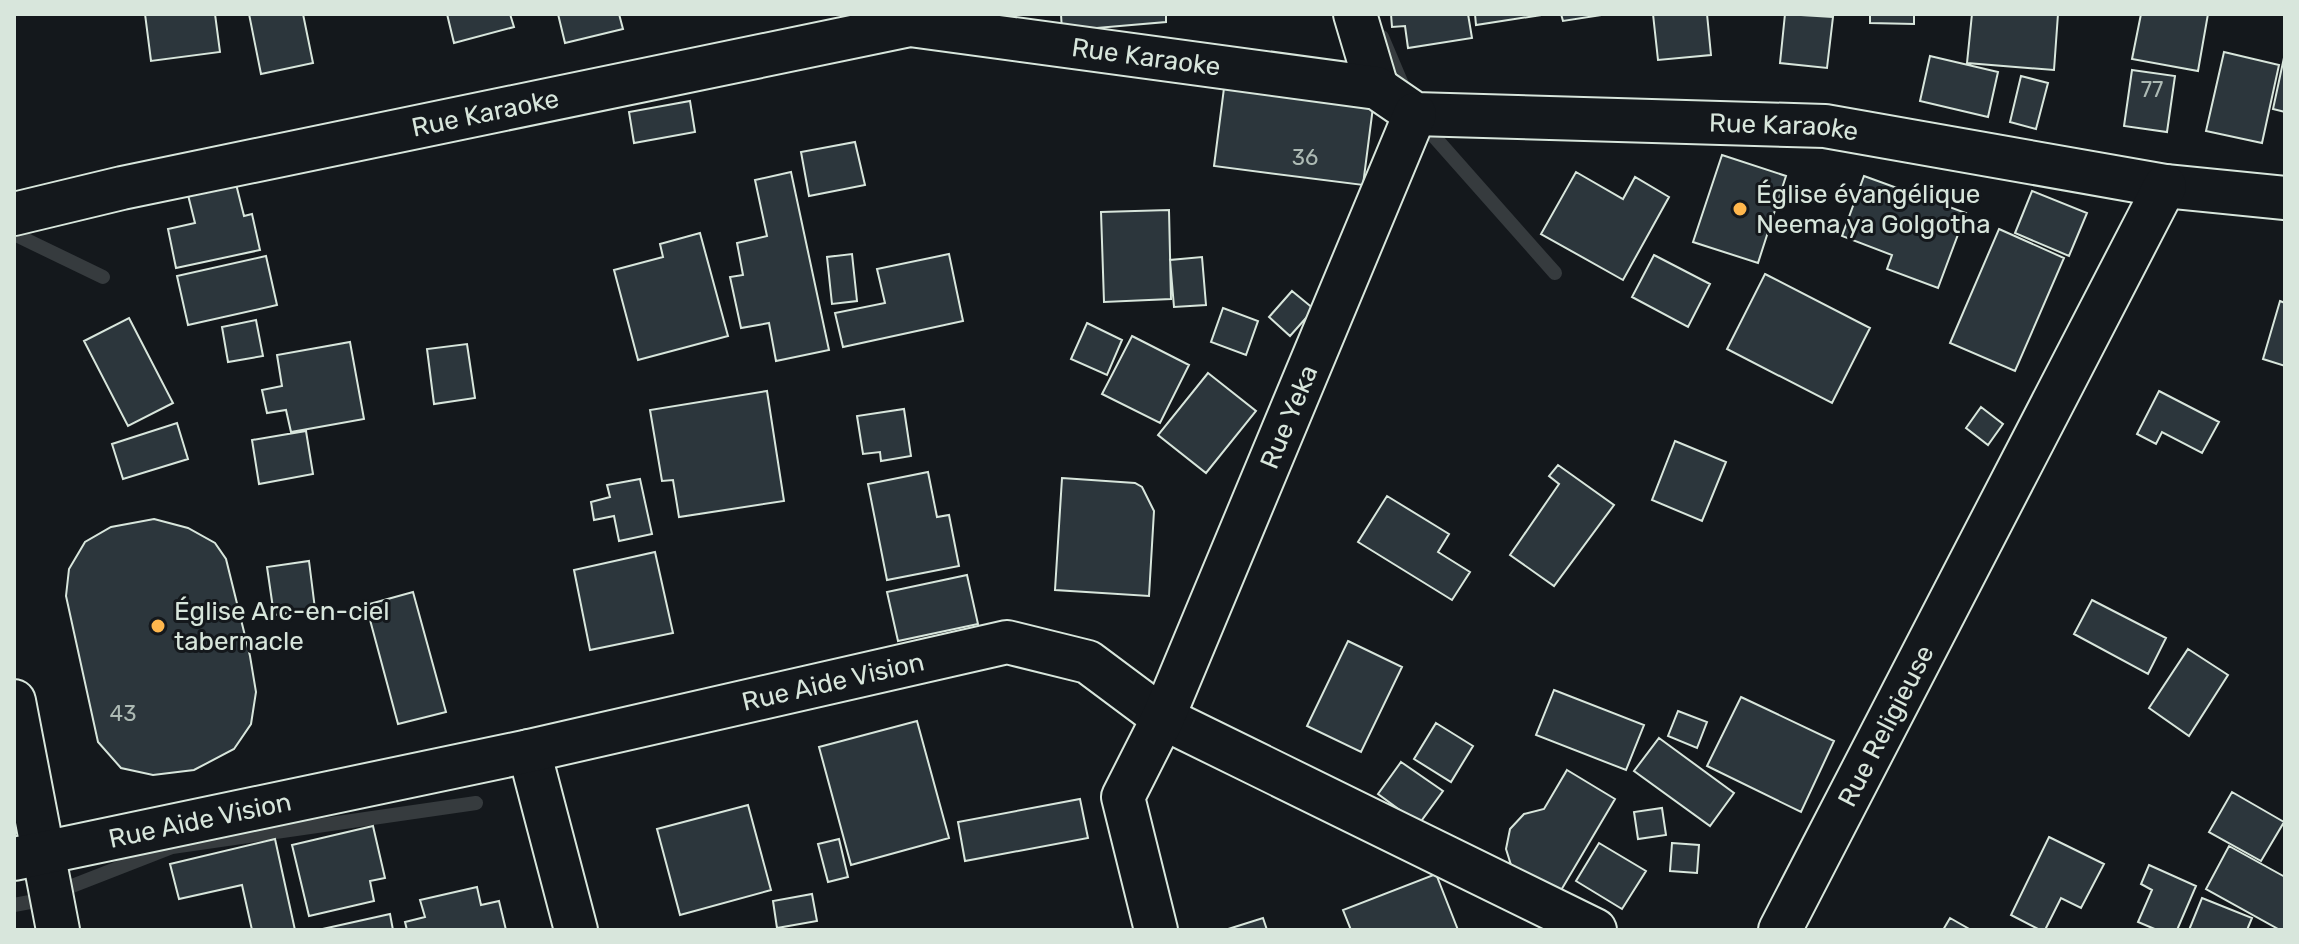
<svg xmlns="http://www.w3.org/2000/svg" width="2299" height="944" font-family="Rubik,sans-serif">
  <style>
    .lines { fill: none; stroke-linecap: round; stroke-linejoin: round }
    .stream { stroke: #363b3e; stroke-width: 14 }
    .building { fill: #2c363c; stroke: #d8e6dc; stroke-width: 2 }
    .minor-casing { stroke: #d8e6dc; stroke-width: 46 }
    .minor { stroke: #14181c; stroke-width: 42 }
    .poi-dot { fill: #ffb74d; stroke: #14181c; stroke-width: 3 }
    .labels { text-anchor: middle; stroke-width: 6; stroke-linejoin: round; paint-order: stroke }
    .number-label { font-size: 22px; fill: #adbab4 }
    .street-label { font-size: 26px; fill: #d8e6dc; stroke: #14181c }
    .poi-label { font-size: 26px; fill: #d8e6dc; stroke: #14181c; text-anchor: start }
  </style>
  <rect width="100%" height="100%" fill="#14181c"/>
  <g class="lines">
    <path class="stream" d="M1382,37l25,59
      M1423,124l132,149
      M14,234l89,43
      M72,886l100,-39 304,-44
      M14,905l16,-3"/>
  </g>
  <path class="building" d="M145,14h70l5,38 -69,9z
    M249,14h54l10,49 -52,11z
    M447,14h63l4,13 -60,16z
    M558,14h61l4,15 -58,14z
    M1061,14h105v8l-104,9z
    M1391,14h77l4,24 -64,10 -3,-22 -13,1z
    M1475,14h73l-72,11z
    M1561,14h47l-45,7z
    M1653,14h54l4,41 -53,5z
    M1785,14l48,3 -6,51 -47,-5z
    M1870,14h44v10l-44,-1z
    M1972,14h86l-4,56 -87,-7z
    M2141,14h67l-10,57 -66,-12z
    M2224,52l55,13 -17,78 -56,-12z
    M2285,53v59l-12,-3z
    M1930,56l68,16 -10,45 -68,-16z
    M2132,70l43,6 -8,56 -43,-6z
    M2021,76l27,7 -12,46 -26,-7z
    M1224,88l149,19 -10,78 -149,-19z
    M690,101l5,31 -61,11 -5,-31z
    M855,142l10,43 -56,11 -8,-44z
    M1722,155l64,21 -28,87 -65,-21z
    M791,172l38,178 -53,11 -7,-38 -28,5 -11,-51 13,-2 -6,-32 30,-7 -12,-56z
    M1576,172l47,27 12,-22 34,20 -46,83 -82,-46z
    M1864,176l102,37 -28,75 -51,-19 5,-14 -50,-19z
    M236,184l8,32 8,-2 8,36 -84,18 -8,-39 27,-6 -7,-28z
    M2032,191l55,22 -18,43 -54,-23z
    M1169,210l2,89 -67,3 -3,-90z
    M1999,229l65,29 -49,113 -65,-28z
    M700,233l28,103 -90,24 -24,-90 49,-13 -3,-13z
    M852,254l5,47 -25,3 -5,-47z
    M949,254l14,67 -120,26 -8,-34 50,-10 -8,-34z
    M1654,255l56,29 -22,43 -56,-30z
    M266,256l11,49 -89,20 -11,-49z
    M1202,257l4,48 -32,2 -4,-47z
    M1765,274l105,54 -38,75 -105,-54z
    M1292,291l22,18 -24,27 -21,-19z
    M2280,301l5,2v63l-22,-7z
    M1223,308l35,13 -12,34 -35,-13z
    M129,318l44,85 -45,23 -44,-85z
    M256,320l7,36 -35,6 -6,-35z
    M1087,323l35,17 -15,35 -36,-16z
    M1132,336l57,29 -29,58 -58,-29z
    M350,342l14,77 -73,13 -5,-22 -19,3 -5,-23 20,-4 -5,-31z
    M467,344l8,54 -41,6 -7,-55z
    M1208,373l48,38 -50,62 -48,-38z
    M767,391l17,110 -105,16 -6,-37 -11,1 -12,-71z
    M2159,391l60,31 -17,31 -40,-21 -6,12 -19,-10z
    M1981,407l22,17 -15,21 -22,-17z
    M904,409l7,47 -30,5 -1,-9 -17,2 -6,-38z
    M177,423l11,36 -65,20 -11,-35z
    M306,431l7,43 -54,10 -7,-44z
    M1675,441l51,21 -24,59 -50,-21z
    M1558,465l56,40 -60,81 -44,-31 49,-71 -10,-8z
    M928,472l9,45 12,-2 10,51 -72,14 -19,-96z
    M1062,478l73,5 7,4 12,24 -5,85 -94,-6z
    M640,479l12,55 -33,7 -5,-25 -20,4 -3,-18 19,-5 -3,-12z
    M1387,496l62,38 -11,18 32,20 -18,28 -94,-58z
    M154,519l34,9 27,15 11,16 24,97 6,36 -5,32 -17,25 -40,21 -41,5 -32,-7 -23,-26 -32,-146 3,-27 16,-27 26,-15z
    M655,552l18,81 -83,17 -16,-80z
    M309,561l6,48 -41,6 -7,-48z
    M967,575l11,49 -80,17 -11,-49z
    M413,592l33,120 -48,12 -32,-119z
    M2092,600l74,38 -18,36 -74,-40z
    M1348,641l54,26 -41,85 -54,-26z
    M2188,649l40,26 -39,61 -40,-28z
    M1554,690l90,35 -18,45 -90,-35z
    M1741,697l93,44 -33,71 -94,-46z
    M1678,711l29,11 -10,26 -29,-12z
    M917,721l32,117 -98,27 -32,-118z
    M1436,723l37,23 -22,36 -37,-23z
    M1659,738l75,55 -24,33 -76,-55z
    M1401,762l42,29 -24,33 -41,-30z
    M1567,770l48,29 -55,93 -49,-27 -5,-16 4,-20 14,-15 20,-5z
    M2232,792l52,30 -23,39 -52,-29z
    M1080,799l8,39 -123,23 -7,-39z
    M748,805l23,85 -91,25 -23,-86z
    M1662,808l4,27 -28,4 -4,-27z
    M373,826l12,52 -15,3 4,20 -65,15 -17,-71z
    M2049,837l55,27 -23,44 -20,-10 -16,32h-5l-29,-15z
    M275,839l20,91h-43l-10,-45 -63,14 -9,-35z
    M839,839l9,38 -20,5 -10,-38z
    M1599,843l47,28 -24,38 -46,-28z
    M1672,843l27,2 -2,28 -27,-2z
    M2229,846l56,31v53h-5l-74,-41z
    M2149,865l47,21 -19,44h-20l-19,-8 14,-32 -11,-6z
    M1436,874l22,56h-107l-8,-20z
    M477,887l4,18 18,-4 7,29h-99l-2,-8 20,-5 -5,-17z
    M812,894l5,27 -40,7 -4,-27z
    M2202,898l50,20 -5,12h-58z
    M390,914l3,16h-75z
    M1263,918l4,12h-42z
    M1950,918l21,12h-28z"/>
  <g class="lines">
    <defs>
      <g id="minor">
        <path d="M1355,14l22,74"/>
        <path id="s1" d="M14,214l108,-26 788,-163 467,63 38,26 410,12 340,60 120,12"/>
        <path d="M14,701l44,229"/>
        <path d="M529,751l47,179"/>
        <path id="s2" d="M14,859l515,-108 478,-109 81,20 75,56 432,212"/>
        <path id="s3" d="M1156,930l-33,-133 40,-79 252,-604"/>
        <path id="s4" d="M1780,930l385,-744"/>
      </g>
    </defs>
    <use href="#minor" class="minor-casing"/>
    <use href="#minor" class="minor"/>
  </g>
  <g class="poi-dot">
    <circle cx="1740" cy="209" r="8"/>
    <circle cx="158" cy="626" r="8"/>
  </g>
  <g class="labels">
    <g class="number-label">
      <text x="2152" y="97">77</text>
      <text x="1305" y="165">36</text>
      <text x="123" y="721">43</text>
    </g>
    <g class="street-label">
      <text dy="9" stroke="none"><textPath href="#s1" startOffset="1154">Rue Karaoke</textPath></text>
      <text dy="9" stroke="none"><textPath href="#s1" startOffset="482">Rue Karaoke</textPath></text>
      <text dy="9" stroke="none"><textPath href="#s1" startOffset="1802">Rue Karaoke</textPath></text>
      <text dy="9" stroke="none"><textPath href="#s3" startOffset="552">Rue Yeka</textPath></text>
      <text dy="9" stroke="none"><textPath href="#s2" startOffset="838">Rue Aide Vision</textPath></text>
      <text dy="9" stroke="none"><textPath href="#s4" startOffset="230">Rue Religieuse</textPath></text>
      <text dy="9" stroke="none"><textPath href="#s2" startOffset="190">Rue Aide Vision</textPath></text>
    </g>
    <g class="poi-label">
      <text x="1756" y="203">Église évangélique<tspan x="1756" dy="30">Neema ya Golgotha</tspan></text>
      <text x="174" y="620">Église Arc-en-ciel<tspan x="174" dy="30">tabernacle</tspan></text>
    </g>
  </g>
  <rect width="2299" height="944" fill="none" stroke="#d8e6dc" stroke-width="32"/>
</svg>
